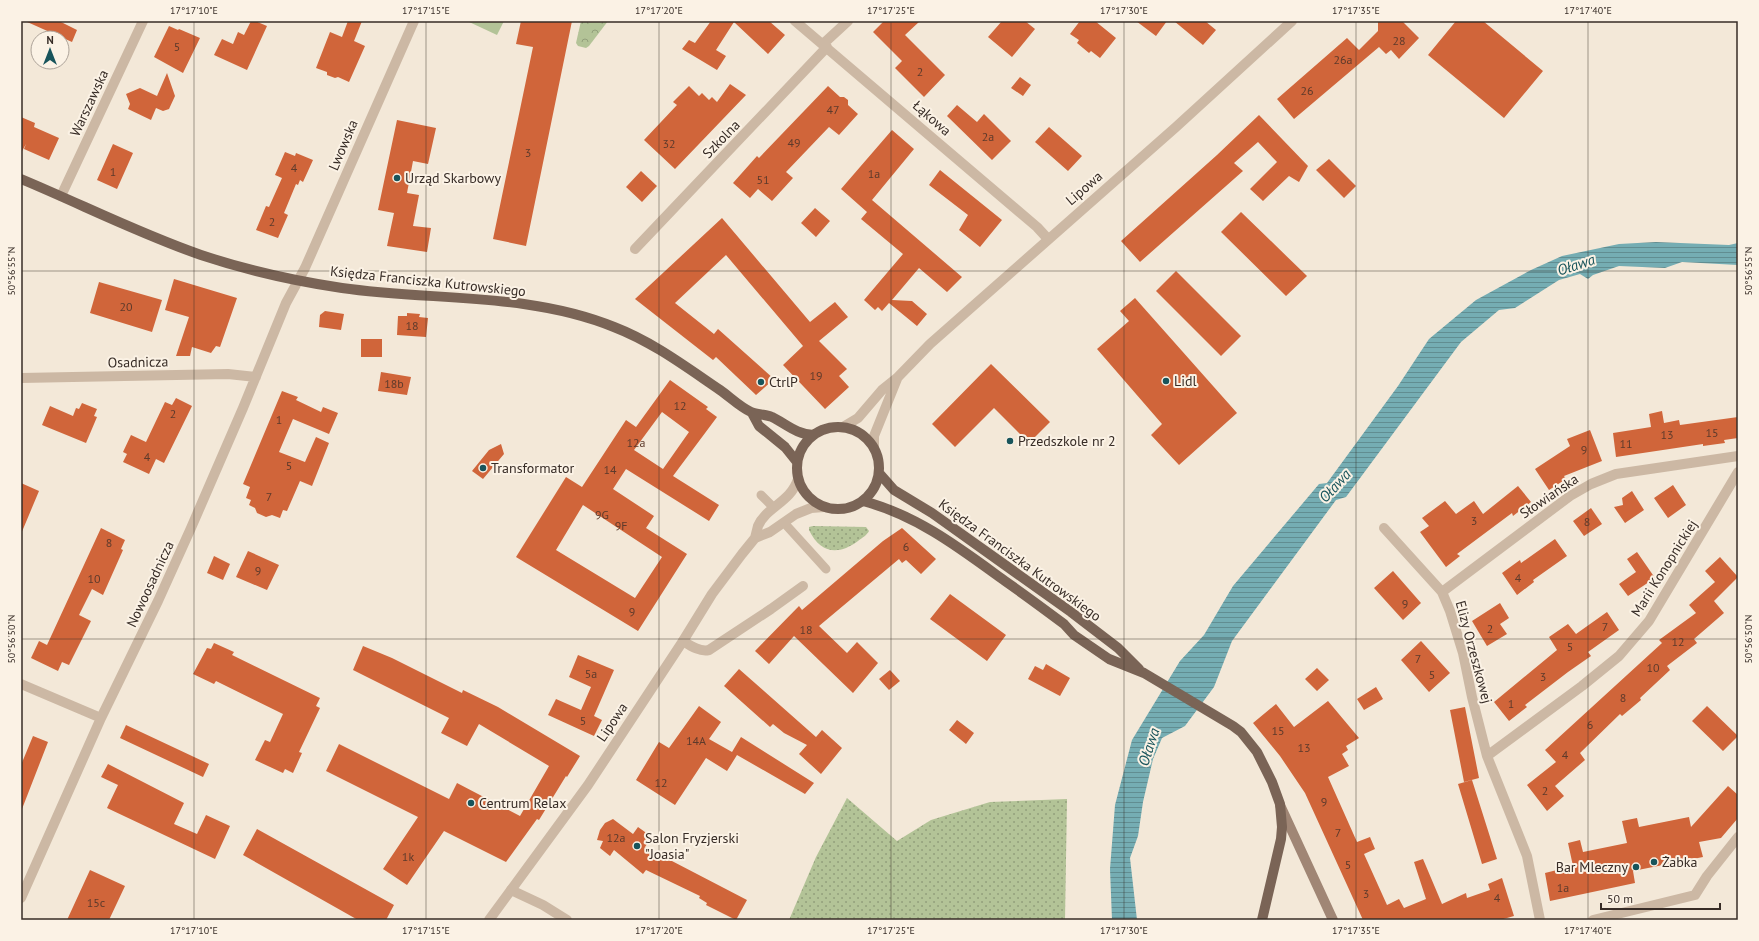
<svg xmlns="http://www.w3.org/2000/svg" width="1759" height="941" font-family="'PT Sans',sans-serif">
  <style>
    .grass { fill: url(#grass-dots) }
    .park { fill: url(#park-crowns) }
    .garden { fill: #b3c397 }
    .water { fill: url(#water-rules) }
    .building { fill: #d0653a; fill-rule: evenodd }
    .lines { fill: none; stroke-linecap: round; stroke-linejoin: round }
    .pedestrian { stroke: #ccb8a4; stroke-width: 9 }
    .minor { stroke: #ccb8a4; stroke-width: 10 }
    .tertiary { stroke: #ccb8a4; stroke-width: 10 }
    .secondary { stroke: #a08675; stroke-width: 10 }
    .primary { stroke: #7a6456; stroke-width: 10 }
    .ticks { fill: none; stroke: #372c26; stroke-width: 1; stroke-opacity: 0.45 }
    .poi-dot { fill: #18545b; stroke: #fbf2e5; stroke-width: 1.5 }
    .labels { text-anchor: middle; stroke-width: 4; stroke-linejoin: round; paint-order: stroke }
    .number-label { font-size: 12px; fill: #5d3a2b }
    .street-label { font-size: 14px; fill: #372c26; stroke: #fbf2e5 }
    .poi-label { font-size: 14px; fill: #372c26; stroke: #fbf2e5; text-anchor: start }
    .water-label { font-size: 15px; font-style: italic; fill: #18545b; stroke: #fbf2e5 }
    .neatline { fill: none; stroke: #372c26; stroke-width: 1.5 }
    .ticks-label { font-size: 10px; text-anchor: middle; fill: #372c26 }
  </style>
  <defs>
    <pattern id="grass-dots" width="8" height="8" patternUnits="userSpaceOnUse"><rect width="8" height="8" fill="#b3c397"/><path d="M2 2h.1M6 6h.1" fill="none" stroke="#929f7b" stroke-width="1.8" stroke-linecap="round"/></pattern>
    <pattern id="park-crowns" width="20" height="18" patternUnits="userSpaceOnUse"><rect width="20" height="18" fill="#b3c397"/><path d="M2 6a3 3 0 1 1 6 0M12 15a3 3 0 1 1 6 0" fill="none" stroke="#929f7b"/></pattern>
    <pattern id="water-rules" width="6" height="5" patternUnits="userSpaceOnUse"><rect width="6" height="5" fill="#75adb3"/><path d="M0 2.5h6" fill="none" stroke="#618d91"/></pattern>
  </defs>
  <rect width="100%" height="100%" fill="#f3e8d8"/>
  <path class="grass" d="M813,526l53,1 3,4c-2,4 -7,7 -11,10 -20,15 -38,12 -49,-11v-3z
    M847,798l50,43 34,-21 59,-18 77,-3 -2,121h-276l27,-63z"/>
  <path class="park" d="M581,21h27l-19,25 -3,2 -8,-2 -2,-3z"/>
  <path class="garden" d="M467,21h37l-7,14z"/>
  <path class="water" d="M1656,242l73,3 9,-2v22l-56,-3 -17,6 -46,-2 -26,9 -5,4 -8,-5 -21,6 -44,28 -16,2 -38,32 -115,155 -10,3 -104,141 -18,46 -29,39 -23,12 -9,21 -10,43 -5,34 -8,22 7,62h-25l-2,-51 5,-64 17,-65 48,-79 24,-26 29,-49 86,-102 8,-1 71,-97 31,-47 47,-39 55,-30 31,-14 57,-12z"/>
  <path class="building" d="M25,21h34l18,9 -5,12z
    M251,21h4l12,5 -20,44 -33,-15 8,-16 11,5 5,-12 6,3z
    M348,21h14l-8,20 11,5 -16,36 -11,-5 -3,1 -8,-3v-3l-11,-4 14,-36 12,5z
    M521,21h51l-46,225 -33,-7 40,-192 -17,-3z
    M711,21h58l16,14 -17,19 -34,-32 -18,28 10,6 -9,14 -35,-21 7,-9 6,3z
    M884,21h36l-15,14 40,40 -21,22 -29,-29 7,-7 -29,-29z
    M1002,21h23l10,8 -23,28 -24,-20z
    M1080,21h15l21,17 -16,20 -9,-7 -2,2 -12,-10 2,-3 -9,-6z
    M1136,21h31l-11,15z
    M1174,21h31l11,9 -13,15z
    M1378,21h24l17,17 -20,21 -8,-9 -5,4 -7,-7 -85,72 -17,-20 70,-61 12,12 19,-19z
    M1456,21h27l60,50 -39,47 -76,-63z
    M169,26l9,4 1,-1 21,9 -17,35 -29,-16z
    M167,73l8,23 -6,13 -6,2 -7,-3 -5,12 -23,-11 2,-5 -4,-10 14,-6 17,8z
    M1020,77l11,8 -8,11 -12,-8z
    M730,84l16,11 -71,74 -31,-29 33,-35 -4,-3 16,-16 10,10 3,-3 7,7 3,-3 5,5z
    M828,86l12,11h4l4,3v5l10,9 -19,21 -10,-8 -43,45 7,6 -21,23 -14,-12 -8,9 -17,-15 24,-27 2,2z
    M957,105l20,17 7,-8 27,27 -19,19 -45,-44z
    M1259,115l49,51 -9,16 -10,-6 -26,25 -13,-12 27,-27 -19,-20 -24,21 9,8 -103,91 -19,-21 96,-86z
    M21,117l14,6 -1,4 25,11 -10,22 -25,-11 2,-5 -5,9z
    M397,120l39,8 -8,36 -15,-3 -6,32 12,2 -6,31 18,2 -4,24 -40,-6 7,-33 -16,-3z
    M1049,127l33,29 -14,15 -33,-29z
    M892,130l22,19 -42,51 90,77 -15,15 -28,-24 -27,32 20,1 15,13 -10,12 -28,-23 -7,8 -4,-4 -3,3 -11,-10 39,-46 -42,-35 6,-7 -26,-23z
    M113,144l20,9 -16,36 -20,-9z
    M285,152l10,4 1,-3 17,7 -10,22 -3,-2 -2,5 -2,-1 -12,29 4,2 -10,23 -22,-8 10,-24 3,1 13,-29 -7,-3z
    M1329,159l27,27 -12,12 -28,-28z
    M940,170l62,50 -22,27 -21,-17 9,-15 -39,-30z
    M641,171l16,15 -15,16 -16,-15z
    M815,208l15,13 -14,16 -15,-14z
    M1241,212l66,64 -21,20 -65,-64z
    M722,218l88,104 25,-20 13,15 -29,24 28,28 -8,7 10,11 -24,22 -42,-44 20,-19 -77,-91 -51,48 39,31 4,-5 56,50 -18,16 -40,-38 -3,3 -78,-61z
    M1176,271l65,65 -20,20 -65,-65z
    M174,279l63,19 -17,49 -4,-1 -5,7 -19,-6 -2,9h-14l13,-39 -24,-7z
    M99,282l63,18 -10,32 -62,-19z
    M1135,298l102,115 -58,52 -28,-30 11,-11 -65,-75 32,-28 -9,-10z
    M325,311l19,3 -3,16 -22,-3 1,-12z
    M407,313l13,1 -1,3 9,1 -2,19 -29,-2 1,-19h9z
    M361,339h21v18h-21z
    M991,364l59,58 -21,21 -35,-35 -39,39 -23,-23z
    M381,372l30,5 -4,18 -29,-4z
    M670,380l38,27 -2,2 11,8 -44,59 46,29 -10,16 -83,-52 -13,20 41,27 -8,12 41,26 -49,77 -122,-74 50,-80 16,10 44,-67 10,7zM662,412l27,20 -26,37 -29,-19zM583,505l79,52 -27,41 -79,-48z
    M282,391l16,6 -2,3 25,12 2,-5 15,6 -9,21 -36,-15 -14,33 26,10 11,-25 13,6 -17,43 -12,-5 -13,30 -4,-1 -3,8 -8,-3 -6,2 -9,-4 -2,-5 -6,-3 2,-5 -5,-2 4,-11 -7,-3z
    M176,398l16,8 -28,57 -8,-4 -7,15 -26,-12 4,-8 -4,-2 8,-17 15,7 19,-40 7,3z
    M82,403l15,6 -3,7 3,1 -11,26 -44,-18 8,-19 23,10 3,-8 3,1z
    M1662,411l2,12 15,-3 1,5 58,-8v21l-14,2 1,3 -22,3v-2l-87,13 -3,-24 38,-6 -2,-13z
    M1590,430l12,31 -38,15 2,3 -17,11 -14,-21 35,-23 -3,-7z
    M501,444l3,10 -21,25 -11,-8 17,-21z
    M21,483l18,8 -18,43z
    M1673,485l13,20 -18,13 -14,-20z
    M1518,486l13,16 -18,14 -1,-3 -55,41 3,2 -14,11 -26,-35 9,-6 -7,-8 23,-17 11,13 18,-13 9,13z
    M1632,491l12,19 -19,13 -11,-16 9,-2 -1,-7z
    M1591,508l11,16 -18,12 -11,-15z
    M101,528l24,12 -4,9 2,1 -20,45 -11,-6 -13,26 12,6 -22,44 -7,-3 -4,9 -27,-13 8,-17 8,4z
    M902,528l34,31 -15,15 -15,-14 -4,3 -3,-4 -80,67 28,27 10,-11 21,21 -25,30 -59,-57 -25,28 -14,-13 44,-45 3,4 81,-69z
    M1555,539l12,17 -34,24 1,2 -17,13 -15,-22 18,-13 1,3z
    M248,551l31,14 -12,25 -31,-13z
    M1637,552l18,26 -27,18 -9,-12 17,-12 -9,-13z
    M214,556l16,8 -7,16 -16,-7z
    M1720,557l18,20 -24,24 10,12 -30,26 3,4 -30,23 3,4 -30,28 1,2 -19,16 -2,-2 -40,39 5,7 -30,26 9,10 -17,15 -20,-26 29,-23 -11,-12 117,-107 -3,-3 37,-27 -7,-8 26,-23 -10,-11z
    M1393,571l28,32 -18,17 -29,-32z
    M950,594l56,41 -19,26 -57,-42z
    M1500,603l9,15 -9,6 7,10 -20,12 -15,-25z
    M1607,612l12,18 -31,22 3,4 -23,16 -43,33 2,2 -18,14 -15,-19 63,-52 -8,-13 19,-13 8,10z
    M1421,641l29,32 -21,19 -28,-32z
    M214,643l20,9 -2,3 88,43 -4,8 4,2 -21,44 3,1 -9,20 -8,-4 -2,4 -28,-13 10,-20 5,2 13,-28 -67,-33 -2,3 -21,-10 14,-26 4,1z
    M363,646l29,12 70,35 1,-3 35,17 82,49 -13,21 -1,-1 -27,44 -2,-1 -31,43 -62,-31 -37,54 -24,-16 35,-52 -92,-46 13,-27 110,55 8,-16 63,33 29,-50 -70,-42 -12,22 -26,-13 8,-15 -96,-48z
    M578,655l36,15 -20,46 8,4 -8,16 -46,-21 8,-16 25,11 10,-23 -22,-10z
    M1046,664l24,14 -10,18 -32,-17 7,-13 8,4z
    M1317,668l12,12 -12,11 -12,-12z
    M739,669l77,68 6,-7 20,18 -21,26 -22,-20 8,-9 -23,-12 -11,-9 -3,3 -46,-41z
    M890,670l10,11 -11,9 -10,-11z
    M1376,687l7,12 -19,11 -7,-11z
    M1328,701l31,37 -13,8 2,4 -6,4 7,12 -21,11 29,65 13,-5 5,12 -11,5 23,51 12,-6 5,9 22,-9 -12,-37 9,-3 19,45 24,-11 1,5 23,-8 -2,-6 14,-6 12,38 -14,4h-137l-58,-127 -25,-37 -27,-33 23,-19 18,23z
    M699,706l22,16 -12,17 23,13 9,-15 73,46 -9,11 -68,-39 -10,16 -21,-13 -31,47 -39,-25 23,-38 10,6z
    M1707,706l31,30 -15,15 -31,-30z
    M1465,707l14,71 -15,4 -14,-72z
    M957,720l17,13 -8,11 -17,-14z
    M126,725l83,39 -6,13 -83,-39z
    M33,736l15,6 -26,67 -1,-44z
    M108,764l76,39 -10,21 23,10 9,-19 24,11 -15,33 -108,-51 11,-23 -17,-8z
    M1472,780l25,79 -15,5 -24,-80z
    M1728,786l10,9v23l-17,20 -22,4 4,15 -70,14 2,12 -85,18 -5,-28 28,-7 -5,-23 12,-3 3,12 44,-9 -5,-22 15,-3 2,9 50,-10 2,10z
    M613,819l20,15 5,-7 14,10 -7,10 102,53 -11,20 -30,-15 1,-2 -8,-5 1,-2 -54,-26 -3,4 -29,-24 -4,6 -10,-8 3,-7 -6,-1 3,-10 5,-7z
    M257,829l137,76 -8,15h-28l-115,-65z
    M90,870l35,16 -16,34h-42z"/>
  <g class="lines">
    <path class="pedestrian" d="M761,495l10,10
      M787,526l39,43"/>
    <path class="minor" d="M795,21l242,206 11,12
      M823,44l25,-23
      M61,196l82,-175
      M635,249l192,-202
      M21,378l207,-4 28,3
      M1384,528l58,64 8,19 13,42 9,44 15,59 40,100 13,64
      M1442,592l128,-96 21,-12 25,-10 122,-18
      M683,641c8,5 17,11 26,9l62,-41 32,-23
      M21,684l80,34
      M1487,756l95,-70 37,-30 30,-35 89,-149
      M511,890l32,15 24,15
      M21,898l80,-180 57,-117 33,-73 52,-120 43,-105 19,-35 109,-247
      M1593,920l102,-25 12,-19 31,-39"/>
    <path class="tertiary" d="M843,427l15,-9 24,-28 15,-12 33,-34 246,-217 116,-106
      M874,448v-12l23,-57
      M755,538c1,-4 2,-8 3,-12 8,-19 33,-24 40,-47
      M489,920l99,-135 95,-144 29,-47 30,-40 13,-16 15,-6 26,-18 15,-6 13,-1"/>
    <path class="secondary" d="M1280,805l53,115"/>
    <path class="primary" d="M21,179c60,25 119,55 180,76 45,15 94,26 141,33 90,13 186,4 272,39 39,15 72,40 106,63 10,7 20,17 31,22 6,3 14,2 21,5 14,7 25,18 42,18
      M752,413l7,13 26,21 12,15
      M797 468a41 41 0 1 1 82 0a41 41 0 1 1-82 0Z
      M879,473l15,17 38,23 139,99 47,36 21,21
      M863,501c54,14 98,48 142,80 20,14 39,28 59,43l10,11 35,24 35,14 89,53 8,6 16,20 15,30 8,22 2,23 -1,12 -19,81"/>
  </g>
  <path class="ticks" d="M194,21v899M426,21v899M659,21v899M891,21v899M1124,21v899M1356,21v899M1588,21v899M21,271h1717M21,639h1717"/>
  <g class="poi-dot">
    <circle cx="397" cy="178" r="4"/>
    <circle cx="1166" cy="381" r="4"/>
    <circle cx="761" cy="382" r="4"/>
    <circle cx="1010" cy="441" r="4"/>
    <circle cx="483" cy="468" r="4"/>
    <circle cx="471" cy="803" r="4"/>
    <circle cx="637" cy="846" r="4"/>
    <circle cx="1654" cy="862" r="4"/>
    <circle cx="1636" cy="867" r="4"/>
  </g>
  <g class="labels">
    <g class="number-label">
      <text x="1399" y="45">28</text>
      <text x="177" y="51">5</text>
      <text x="1343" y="64">26a</text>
      <text x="920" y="76">2</text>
      <text x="1307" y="95">26</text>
      <text x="833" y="114">47</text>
      <text x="988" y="141">2a</text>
      <text x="794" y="147">49</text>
      <text x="669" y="148">32</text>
      <text x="528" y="157">3</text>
      <text x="294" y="172">4</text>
      <text x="113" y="176">1</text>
      <text x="874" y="178">1a</text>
      <text x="763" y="184">51</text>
      <text x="272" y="226">2</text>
      <text x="126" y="311">20</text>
      <text x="412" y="330">18</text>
      <text x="816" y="380">19</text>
      <text x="394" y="388">18b</text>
      <text x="680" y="410">12</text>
      <text x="173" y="418">2</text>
      <text x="279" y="424">1</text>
      <text x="1712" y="437">15</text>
      <text x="1667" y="439">13</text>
      <text x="636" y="447">12a</text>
      <text x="1626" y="448">11</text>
      <text x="1584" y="454">9</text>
      <text x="147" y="461">4</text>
      <text x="289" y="470">5</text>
      <text x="610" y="474">14</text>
      <text x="269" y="501">7</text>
      <text x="602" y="519">9G</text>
      <text x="1474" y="525">3</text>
      <text x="1587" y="526">8</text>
      <text x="621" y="530">9F</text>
      <text x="109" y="547">8</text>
      <text x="906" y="551">6</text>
      <text x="258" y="575">9</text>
      <text x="1518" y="582">4</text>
      <text x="94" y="583">10</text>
      <text x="1405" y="608">9</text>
      <text x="632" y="616">9</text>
      <text x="1605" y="631">7</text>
      <text x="1490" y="633">2</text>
      <text x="806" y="634">18</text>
      <text x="1678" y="646">12</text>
      <text x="1570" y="651">5</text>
      <text x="1418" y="663">7</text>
      <text x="1653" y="672">10</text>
      <text x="591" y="678">5a</text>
      <text x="1432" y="679">5</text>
      <text x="1543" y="681">3</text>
      <text x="1623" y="702">8</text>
      <text x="1511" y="708">1</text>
      <text x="583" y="725">5</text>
      <text x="1590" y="729">6</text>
      <text x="1278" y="735">15</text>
      <text x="696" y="745">14A</text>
      <text x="1304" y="752">13</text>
      <text x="1565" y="759">4</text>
      <text x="661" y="787">12</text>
      <text x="1545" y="795">2</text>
      <text x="1324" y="806">9</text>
      <text x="1338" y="837">7</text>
      <text x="616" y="842">12a</text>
      <text x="408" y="861">1k</text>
      <text x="1348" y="869">5</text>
      <text x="1563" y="892">1a</text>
      <text x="1366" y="898">3</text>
      <text x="1497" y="902">4</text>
      <text x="96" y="907">15c</text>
    </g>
    <g class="street-label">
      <text transform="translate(89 103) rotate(-65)" y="5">Warszawska</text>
      <text transform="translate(932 118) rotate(41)" y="5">Łąkowa</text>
      <text transform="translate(721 139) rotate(-46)" y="5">Szkolna</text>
      <text transform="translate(343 145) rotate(-67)" y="5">Lwowska</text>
      <text transform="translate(1084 188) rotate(-41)" y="5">Lipowa</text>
      <text transform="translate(428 281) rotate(6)" y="5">Księdza Franciszka Kutrowskiego</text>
      <text transform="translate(138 362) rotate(-1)" y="5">Osadnicza</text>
      <text transform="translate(1549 496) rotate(-34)" y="5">Słowiańska</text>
      <text transform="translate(1020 560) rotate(36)" y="5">Księdza Franciszka Kutrowskiego</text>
      <text transform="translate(1664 568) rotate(-58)" y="5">Marii Konopnickiej</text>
      <text transform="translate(150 584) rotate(-65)" y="5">Nowoosadnicza</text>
      <text transform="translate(1474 652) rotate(75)" y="5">Elizy Orzeszkowej</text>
      <text transform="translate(612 722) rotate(-56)" y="5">Lipowa</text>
    </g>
    <g class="poi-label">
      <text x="405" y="183">Urząd Skarbowy</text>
      <text x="1174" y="386">Lidl</text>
      <text x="769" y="387">CtrlP</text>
      <text x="1018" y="446">Przedszkole nr 2</text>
      <text x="491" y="473">Transformator</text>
      <text x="479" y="808">Centrum Relax</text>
      <text x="645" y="843">Salon Fryzjerski<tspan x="645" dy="16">"Joasia"</tspan></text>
      <text x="1662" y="867">Żabka</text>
      <text x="1628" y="872" text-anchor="end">Bar Mleczny</text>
    </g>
    <g class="water-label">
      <text transform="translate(1576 265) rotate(-18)" y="5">Oława</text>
      <text transform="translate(1335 486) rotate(-47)" y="5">Oława</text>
      <text transform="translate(1149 747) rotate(-72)" y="5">Oława</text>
    </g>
  </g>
  <rect width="1759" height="941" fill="none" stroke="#fbf2e5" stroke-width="44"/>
  <g transform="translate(50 50)"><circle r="19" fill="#fbf2e5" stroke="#ada399"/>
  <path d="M0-3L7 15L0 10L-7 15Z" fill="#18545b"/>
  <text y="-6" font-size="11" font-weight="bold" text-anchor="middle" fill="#372c26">N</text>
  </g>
  <path d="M1601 903v6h119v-6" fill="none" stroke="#372c26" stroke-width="2"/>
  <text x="1607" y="903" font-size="12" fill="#372c26" stroke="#fbf2e5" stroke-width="3" paint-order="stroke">50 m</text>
  <rect x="22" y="22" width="1715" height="897" class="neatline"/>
  <g class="ticks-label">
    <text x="194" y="14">17°17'10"E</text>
    <text x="426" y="14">17°17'15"E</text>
    <text x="659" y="14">17°17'20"E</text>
    <text x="891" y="14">17°17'25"E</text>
    <text x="1124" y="14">17°17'30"E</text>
    <text x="1356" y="14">17°17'35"E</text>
    <text x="1588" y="14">17°17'40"E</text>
    <text transform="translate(11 271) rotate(-90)" y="4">50°56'55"N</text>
    <text transform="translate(1748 271) rotate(-90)" y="4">50°56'55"N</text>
    <text transform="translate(11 639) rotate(-90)" y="4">50°56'50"N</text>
    <text transform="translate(1748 639) rotate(-90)" y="4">50°56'50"N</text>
    <text x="194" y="934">17°17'10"E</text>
    <text x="426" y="934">17°17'15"E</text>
    <text x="659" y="934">17°17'20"E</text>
    <text x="891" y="934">17°17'25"E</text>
    <text x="1124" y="934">17°17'30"E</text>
    <text x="1356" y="934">17°17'35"E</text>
    <text x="1588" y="934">17°17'40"E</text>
  </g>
</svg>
